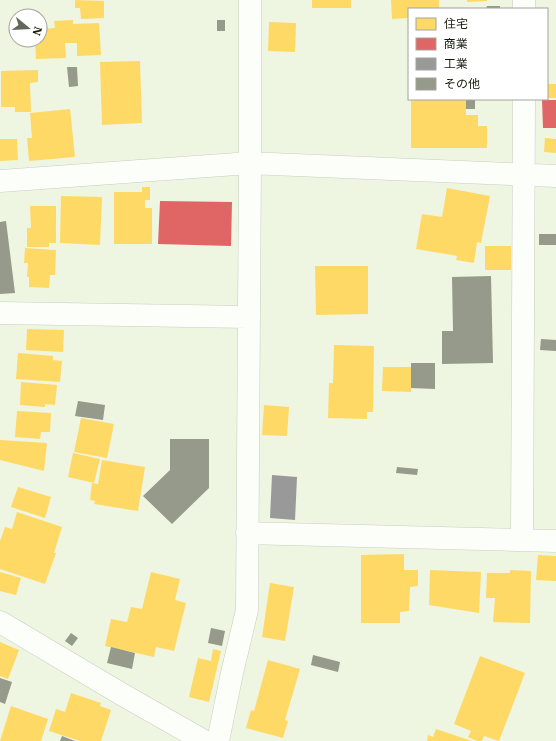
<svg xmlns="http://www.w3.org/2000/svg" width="556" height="741" font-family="'IBM Plex Serif','Noto Sans JP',serif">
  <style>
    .homes { fill: #ffd966 }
    .shops { fill: #e06666 }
    .industry { fill: #999 }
    .building { fill: #959a8b }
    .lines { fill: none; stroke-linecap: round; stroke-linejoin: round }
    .minor-casing { stroke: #c9cebf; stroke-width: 23 }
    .minor { stroke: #fcfefa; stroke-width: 22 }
  </style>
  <rect width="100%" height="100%" fill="#eef5e1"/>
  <path class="homes" d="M75,0l29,1v17l-23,1 -1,-11h-5z
    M312,0h39v8h-39z
    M391,0h48v9h-30v9l-17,1z
    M467,0h20v1l-20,1z
    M73,20v4l26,-1 2,32 -24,1v-13h-12l1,15 -30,1 -1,-19h5v-11l15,-1 -1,-7z
    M269,22l27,1 -1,29 -27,-1z
    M140,61l2,62 -40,2 -2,-63z
    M38,70v12l-8,1 1,29h-16v-5h-14v-36z
    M547,84h9v14h-9z
    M411,99h55v16h12v11h9v22h-76z
    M70,109l5,48 -46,4 -2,-23h5l-2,-25z
    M545,138l11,1v14l-12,-1z
    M0,139h17l1,21 -18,1z
    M142,187h8v13h-5v8h7v36h-38v-52h28z
    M447,188l43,8 -9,47 -4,-1 -3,21 -18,-3 1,-4 -41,-7 6,-35 20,3z
    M61,196l41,1 -2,48 -40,-2z
    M30,206h26v37h-7v4h-22v-19h4z
    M485,246h26v24h-26z
    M25,248l31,2 -1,25h-5l-1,13 -20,-1v-10h-2l1,-14h-4z
    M315,266h53v48l-52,1z
    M27,329l37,1 -1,22 -37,-2z
    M334,345l40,1 -1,66h-6v7l-39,-1 1,-35h4z
    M18,353l35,3v4l9,1 -2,21 -44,-3z
    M383,367h28v25l-29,-1z
    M21,382l36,3 -2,20 -10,-1v3l-25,-2z
    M264,405l25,2 -2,29 -25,-1z
    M17,411l34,2 -1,19h-9l-1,7 -25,-2z
    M81,418l33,6 -7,34 -33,-6z
    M0,440l47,3 -3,28 -44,-11z
    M73,453l27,6 -6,24 -26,-6z
    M102,460l43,7 -7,44 -44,-7 1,-3 -5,-1 2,-17 6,1z
    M18,487l33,10 -6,21 -34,-11z
    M17,512l45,15 -8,26h2l-11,31 -45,-15v-28l5,-14 7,2z
    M404,554v16h14v16l-8,1 -1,24 -9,1v11h-39v-68z
    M538,555l18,1v25l-20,-1z
    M430,570l51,2 -2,41 -50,-8z
    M510,570l21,1 -1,52 -37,-1 2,-24h-9l1,-25h23z
    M0,572l21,6 -5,17 -16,-4z
    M151,572l29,7 -5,21 11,3 -12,48 -18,-4 -2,10 -49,-11 6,-27 16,3 4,-15 11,2z
    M270,583l24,4 -9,54 -23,-4z
    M0,642l19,8 -11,29 -8,-3z
    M213,649l8,2 -12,51 -20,-5 9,-39 13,3z
    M480,656l45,17 -26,68 -15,-5 -2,5h-5l-9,-4 3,-6 -17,-7z
    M268,660l32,9 -15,51 3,1 -5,17 -37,-10 5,-18 3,1z
    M71,693l30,10 -1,3 11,4 -10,31h-21l-31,-10 7,-22 9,3z
    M11,706l37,13 -7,22h-41z
    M436,729l36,12h-45l1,-6 5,2z"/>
  <path class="shops" d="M542,100h14v28h-13z
    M160,201l72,1 -1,44 -73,-2z"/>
  <path class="industry" d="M272,475l25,2 -2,43 -25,-2z"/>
  <path class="building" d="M487,6h13v3h-14z
    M217,20h8v11h-8z
    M67,67h10l1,19 -9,1z
    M466,99h9v10h-9z
    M6,221l9,72 -15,1v-72z
    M539,234h17v11h-17z
    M491,276l2,87 -51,1v-33h11l-1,-54z
    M541,339l15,1v11l-16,-1z
    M411,363h24v26l-24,-1z
    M78,401l27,4 -2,15 -28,-4z
    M170,439h39v49l-37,36 -29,-28 27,-26z
    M397,467l21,2 -1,6 -21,-2z
    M211,628l14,3 -3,15 -14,-3z
    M71,633l7,5 -6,8 -7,-5z
    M111,647l24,6 -3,16 -25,-6z
    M313,655l27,7 -2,10 -27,-7z
    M0,678l12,4 -7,22 -5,-2z
    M62,736l13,5h-15z"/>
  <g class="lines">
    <defs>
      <path id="minor" d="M524,9v-9
        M0,181l250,-18 306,13
        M0,313l249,4
        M247,533l309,8
        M522,540l2,-441
        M0,622l123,73 81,46
        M218,741l14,-68 15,-63 3,-447v-163"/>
    </defs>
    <use href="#minor" class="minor-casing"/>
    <use href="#minor" class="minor"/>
  </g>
  <rect x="408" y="8" width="140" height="92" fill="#ffffff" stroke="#a2a39e"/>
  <rect x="416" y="18" width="20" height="12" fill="#ffd966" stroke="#a2a39e"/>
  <text x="444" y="28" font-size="12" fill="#161a0d">住宅</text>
  <rect x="416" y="38" width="20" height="12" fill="#e06666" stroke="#a2a39e"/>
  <text x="444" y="48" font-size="12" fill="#161a0d">商業</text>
  <rect x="416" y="58" width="20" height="12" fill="#999999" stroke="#a2a39e"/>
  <text x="444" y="68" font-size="12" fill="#161a0d">工業</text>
  <rect x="416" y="78" width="20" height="12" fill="#959a8b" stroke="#a2a39e"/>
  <text x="444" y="88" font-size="12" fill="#161a0d">その他</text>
  <g transform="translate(28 28) rotate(108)"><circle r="19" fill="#ffffff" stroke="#a2a39e"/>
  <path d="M0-3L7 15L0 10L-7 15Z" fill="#626757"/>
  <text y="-6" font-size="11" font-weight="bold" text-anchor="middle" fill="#161a0d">N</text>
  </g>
</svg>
